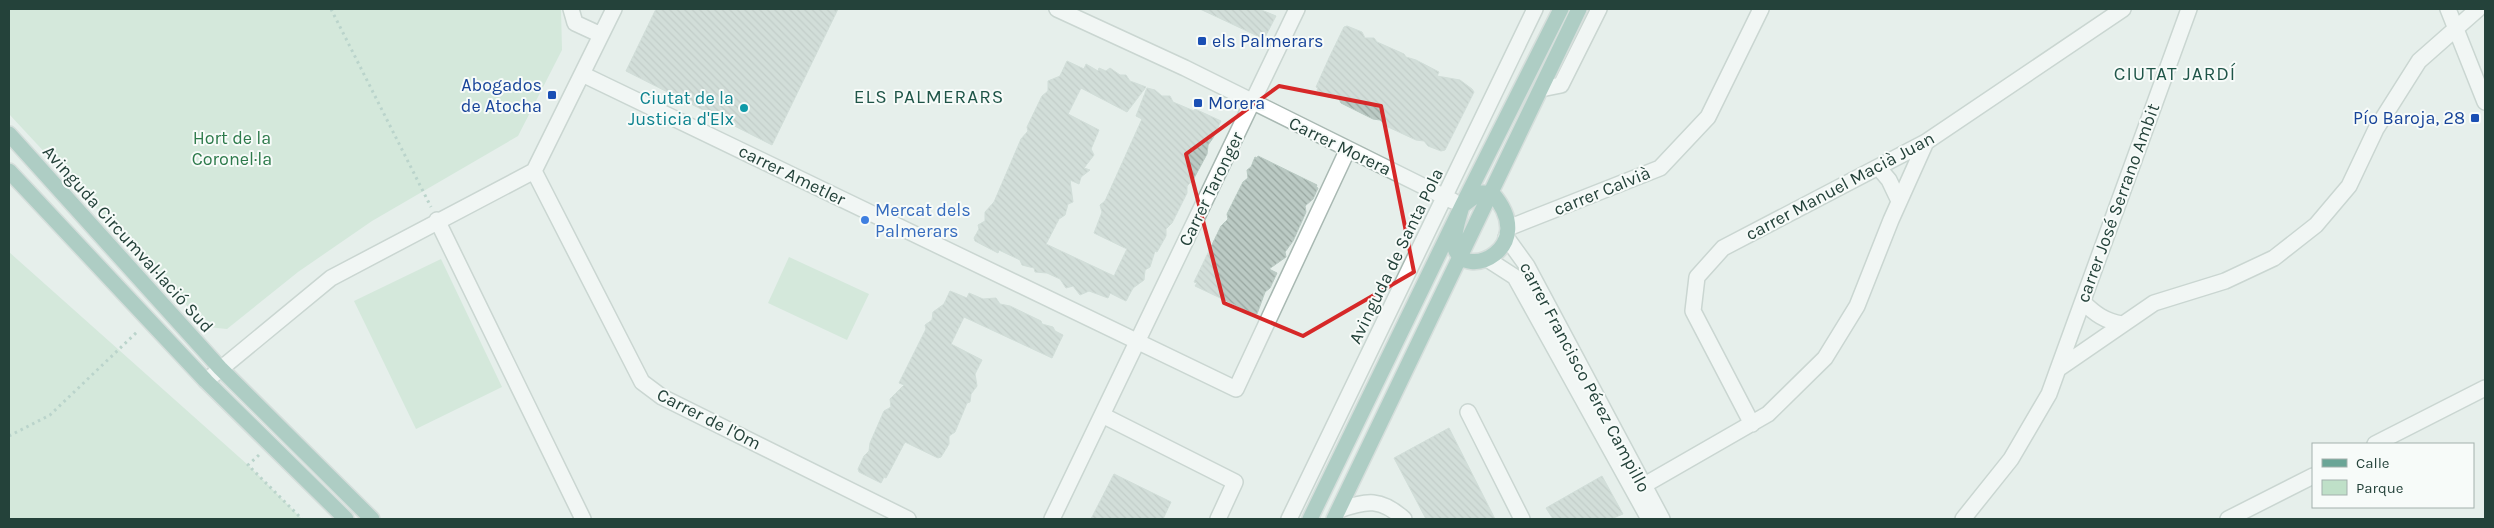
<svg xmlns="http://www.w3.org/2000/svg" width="2494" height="528" font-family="Karla,sans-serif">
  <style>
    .green { fill: #bfe0c8 }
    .building { fill: url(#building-back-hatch); stroke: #b8c9c2 }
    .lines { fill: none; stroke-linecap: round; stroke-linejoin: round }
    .minor-casing { stroke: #a8b8b2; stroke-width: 18 }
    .major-casing { stroke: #c2cac8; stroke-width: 18 }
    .path { stroke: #86b3a5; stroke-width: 3; stroke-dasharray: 2.5 4; stroke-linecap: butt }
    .minor { stroke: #fff; stroke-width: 15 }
    .major { stroke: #6aa596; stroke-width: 15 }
    .marked { fill: none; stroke: #d62828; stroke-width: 4; stroke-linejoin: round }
    .transit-dot { fill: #1a4fb4; stroke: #f7fbf9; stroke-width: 2 }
    .culture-dot { fill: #0f9aa8; stroke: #f7fbf9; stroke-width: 2 }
    .shop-dot { fill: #3f7fe0; stroke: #f7fbf9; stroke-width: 2 }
    .labels { text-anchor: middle; stroke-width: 4; stroke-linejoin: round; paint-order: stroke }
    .transit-label { font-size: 18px; fill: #164399; stroke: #f7fbf9; text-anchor: start }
    .culture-label { font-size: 18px; fill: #0d838f; stroke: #f7fbf9; text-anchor: end }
    .park-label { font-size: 18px; fill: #2d7a4b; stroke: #f7fbf9 }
    .street-label { font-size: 18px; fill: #24423a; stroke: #f7fbf9 }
    .shop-label { font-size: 18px; fill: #366cbe; stroke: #f7fbf9; text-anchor: start }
    .neighbourhood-label { font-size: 19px; letter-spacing: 1px; fill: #1f5548; stroke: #f7fbf9 }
  </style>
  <defs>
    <pattern id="building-back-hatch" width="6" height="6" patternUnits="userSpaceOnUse" patternTransform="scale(1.25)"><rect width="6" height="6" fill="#bbcac4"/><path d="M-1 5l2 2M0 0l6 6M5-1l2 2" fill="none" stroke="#98a6a0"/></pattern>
  </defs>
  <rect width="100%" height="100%" fill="#e6efeb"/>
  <path class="green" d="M9,9h552l1,41 -44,86 -146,85 -74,51 -71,57 -20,-2 -198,-213z
    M9,252l239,213 54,54h-293z
    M789,257l80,37 -22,46 -79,-37z
    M441,259l61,128 -86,42 -62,-128z"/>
  <path class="building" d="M656,9h182l-66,136 -146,-74z
    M1200,9h59l17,7 -12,23z
    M1347,26l15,6 3,6h9l3,4 27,12 2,3 10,3 23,12 -2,4 23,4 12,9 2,3 -29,58 -4,1 -13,-5 -4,-5 -8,-1 -30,-14 -6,-6 -7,-1 -32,-16 -2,-4 -11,-2 -11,-7 1,-2 -2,-1 13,-29 15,-31z
    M1067,61l17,8 2,-5 12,7 1,-3 7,3 4,-3 10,7h6l4,6 16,6 -19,25 -46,-24 -13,26 31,16 -8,19 3,6 -10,13 6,2 -9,7 -2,7 -9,-4 3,22 -5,2 -3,11 -6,4 -13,25 68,32 13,-27 -33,-16 8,-21 -2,-7 5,-4 37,-82 -6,-3 11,-28 8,2 7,6h8l3,6 21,9 1,-2 26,12 -8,17 -5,7 -1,9 -14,26 -6,6v7l-15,30 -6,6v7l-9,16 -2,-1 -5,16 -5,3 -1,10 -11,8 -7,13 -16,-8 -2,5 -19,-7 -9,4 -7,-9 -7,2 -6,-9 -13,-6 -12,-1 -1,-4 -12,-3 -2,-5 -21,-10 -1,3 -23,-12 -1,-3 5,-9 -1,-4 7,-4v-9l9,-10 27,-63 7,-8 -1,-4 15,-31 6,-5v-10l12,-5z
    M1258,156l59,29 -1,2 2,1 -5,11 -8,7 1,6 -13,29 -8,11 1,5 -17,12 8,4 -7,15 -5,4 -8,22h-3l-59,-28 2,-3 -3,-1 27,-56 7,-7 -1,-5 16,-32 5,-4 -1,-8 4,-3 4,-10 2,1z
    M950,291l17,7 2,-5 14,6 13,-1 4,6 10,2 31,15 1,3 11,3 2,4 8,4 -11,23 -88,-41 -13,27 31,16 -7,14 2,12 -6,8 -1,8 -3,1 -12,29 -6,4v8l-8,13 -3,1 -33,-16 -19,36 -2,-1 -3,6 -22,-11 -1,-3 6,-13 5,-5 1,-8 14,-32 7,-4 -1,-8 14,-14 -5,-2 27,-54 -1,-4 7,-5 1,-8 11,-8z
    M1449,428l46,91h-69l-32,-61z
    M1114,474l57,28 -8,17h-72z
    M1602,476l21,38 -12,5h-58l-7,-11z"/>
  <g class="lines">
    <defs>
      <path id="minor" d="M571,9l4,14 26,12
        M1057,9l128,59 268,133
        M2448,9l37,93
        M582,74l654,315 112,-240
        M1541,89l20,-4 38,-76
        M1878,167l11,13 10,21
        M534,171l108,211 20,15 246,122
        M437,220l146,299
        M1508,228l152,-60 48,-51 53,-108
        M1506,237l21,29 135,253
        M1487,259l28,18 134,242
        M2083,302c12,12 22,19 39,22
        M2058,369l131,-360
        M206,381l125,-103 203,-107 80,-162
        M1468,412l54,107
        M1102,415l133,67 -17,37
        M1752,424l-59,-113 4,-34 26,-29 203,-106 197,-133
        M2375,444l110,-56
        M1634,491l134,-77 57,-56 32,-52 34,-86 35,-78
        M1339,510c28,-10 42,-12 65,9
        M1052,519l245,-510
        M1289,519l246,-510
        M1963,519l48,-60 38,-65 9,-25 96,-66 71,-22 49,-23 42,-33 33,-39 27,-57 43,-68 59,-52
        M2228,519l85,-43"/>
      <path id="major" d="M9,134l211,234 152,151
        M9,171l197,210 140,138
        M1479,193h13c48,55 -28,89 -37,55 -3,-12 4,-30 7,-42z
        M1310,519l152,-313 99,-197
        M1334,519l245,-510"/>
    </defs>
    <use href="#minor" class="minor-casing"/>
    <use href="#major" class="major-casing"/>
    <path class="path" d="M331,9l100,198
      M9,436l41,-21 88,-84
      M259,455l-11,10 54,54"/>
    <use href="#minor" class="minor"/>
    <use href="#major" class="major"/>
  </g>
  <path d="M0 0H2494V528H0ZM1279,86l102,20 33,166 -111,64 -79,-33 -38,-149z" fill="#e6efeb" fill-opacity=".55" fill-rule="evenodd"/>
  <path class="marked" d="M1279,86l102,20 33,166 -111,64 -79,-33 -38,-149z"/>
  <g class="transit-dot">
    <rect x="1197" y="36" width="10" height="10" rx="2.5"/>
    <rect x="547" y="90" width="10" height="10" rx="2.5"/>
    <rect x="1193" y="98" width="10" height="10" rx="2.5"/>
    <rect x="2470" y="113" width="10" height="10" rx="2.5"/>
  </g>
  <circle class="culture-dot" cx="744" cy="108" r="5"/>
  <circle class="shop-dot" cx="865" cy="220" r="5"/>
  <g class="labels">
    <g class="transit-label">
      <text x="1212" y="47">els Palmerars</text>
      <text x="542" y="91" text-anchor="end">Abogados<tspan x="542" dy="21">de Atocha</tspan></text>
      <text x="1208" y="109">Morera</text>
      <text x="2465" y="124" text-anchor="end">Pío Baroja, 28</text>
    </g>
    <g class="culture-label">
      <text x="734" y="104">Ciutat de la<tspan x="734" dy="21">Justicia d'Elx</tspan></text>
    </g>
    <g class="park-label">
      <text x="232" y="144">Hort de la<tspan x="232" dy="21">Coronel·la</tspan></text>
    </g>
    <g class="street-label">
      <text transform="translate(1340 146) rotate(26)" y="6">Carrer Morera</text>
      <text transform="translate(792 175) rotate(26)" y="6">carrer Ametler</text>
      <text transform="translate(1840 186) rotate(-28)" y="6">carrer Manuel Macià Juan</text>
      <text transform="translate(1211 189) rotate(-64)" y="6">Carrer Taronger</text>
      <text transform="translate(1602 191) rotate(-22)" y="6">carrer Calvià</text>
      <text transform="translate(2118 203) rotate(-70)" y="6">carrer José Serrano Ambit</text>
      <text transform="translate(128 239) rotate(48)" y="6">Avinguda Circumval·lació Sud</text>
      <text transform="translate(1396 256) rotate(-64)" y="6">Avinguda de Santa Pola</text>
      <text transform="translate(1585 377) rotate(62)" y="6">carrer Francisco Pérez Campillo</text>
      <text transform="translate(709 419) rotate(27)" y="6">Carrer de l'Om</text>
    </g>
    <g class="shop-label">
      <text x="875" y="216">Mercat dels<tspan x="875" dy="21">Palmerars</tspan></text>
    </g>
    <g class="neighbourhood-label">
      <text x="2175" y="80">CIUTAT JARDÍ</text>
      <text x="929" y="103">ELS PALMERARS</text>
    </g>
  </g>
  <rect width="2494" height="528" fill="none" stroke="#24423a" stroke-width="20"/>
  <rect x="2312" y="443" width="162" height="65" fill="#f7fbf9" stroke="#a3b1ad"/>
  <rect x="2322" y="459" width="25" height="8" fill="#6aa596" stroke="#a3b1ad"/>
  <text x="2356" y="468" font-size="15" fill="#24423a">Calle</text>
  <rect x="2322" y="480" width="25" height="15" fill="#bfe0c8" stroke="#a3b1ad"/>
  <text x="2356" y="493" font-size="15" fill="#24423a">Parque</text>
</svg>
